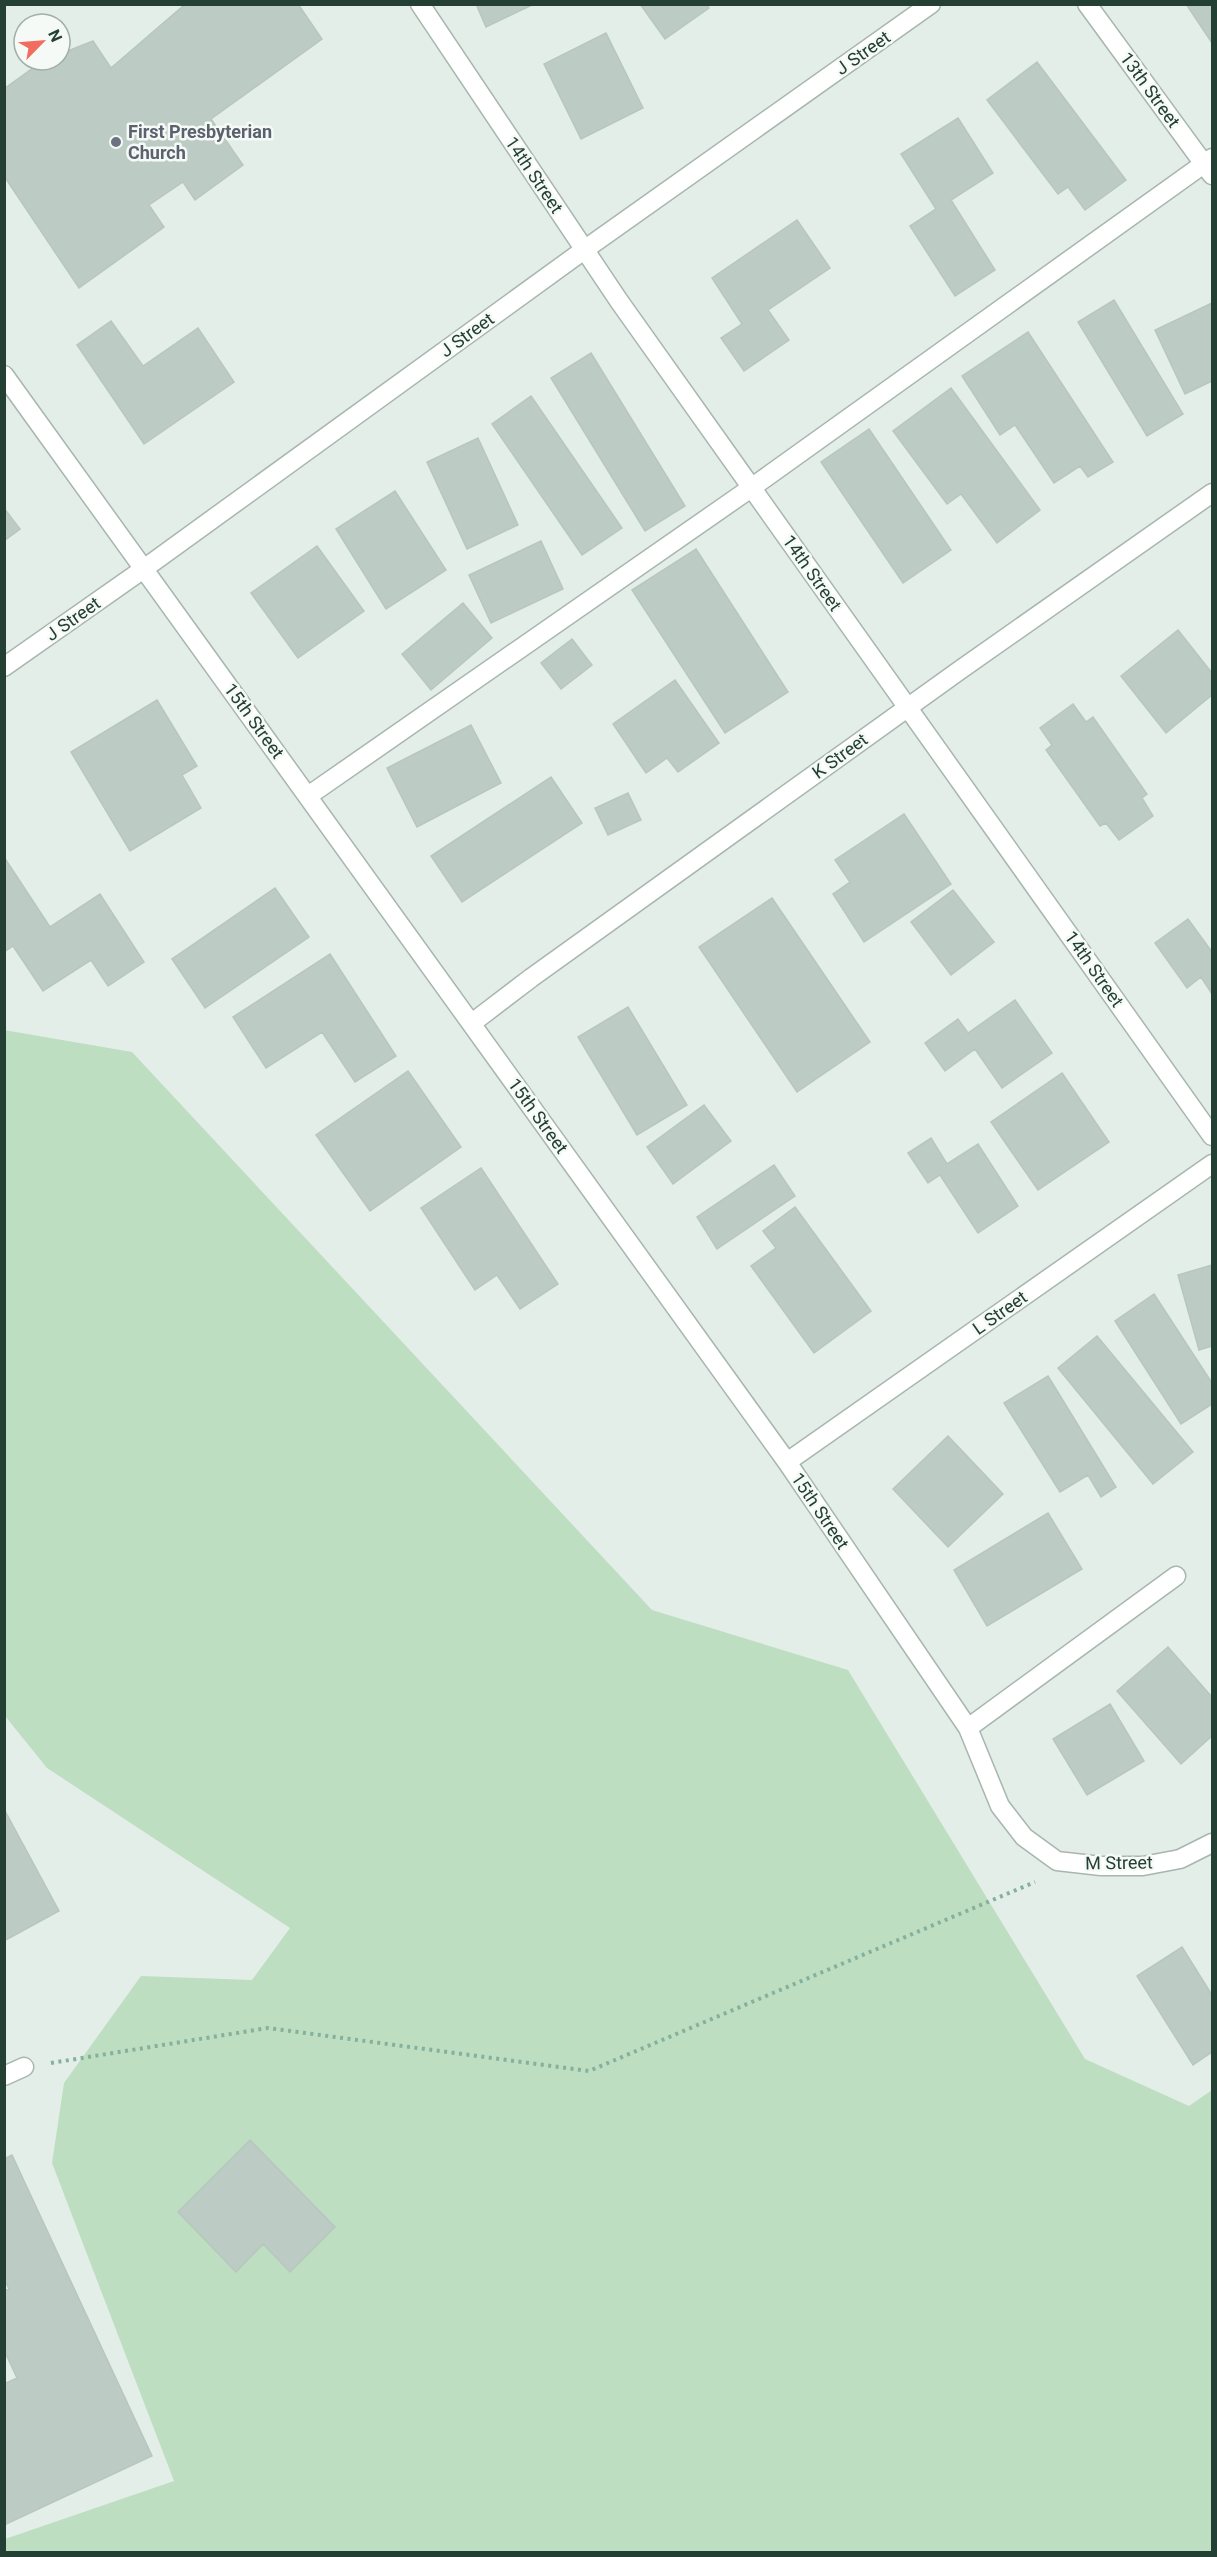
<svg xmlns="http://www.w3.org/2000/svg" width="1217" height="2557" font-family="Roboto,sans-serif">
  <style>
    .green { fill: #bedec1 }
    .building { fill: #bccbc3; stroke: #b7c7be; stroke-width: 1.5 }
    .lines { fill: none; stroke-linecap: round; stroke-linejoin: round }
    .minor-casing { stroke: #a7b6ae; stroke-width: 21 }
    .path { stroke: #85b19c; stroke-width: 4; stroke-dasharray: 3 4.5; stroke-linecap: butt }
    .minor { stroke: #fff; stroke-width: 18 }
    .worship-dot { fill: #6b7280; stroke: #f5faf7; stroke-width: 2 }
    .labels { text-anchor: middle; stroke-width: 5; stroke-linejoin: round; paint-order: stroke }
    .street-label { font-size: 18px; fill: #243f34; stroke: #f5faf7 }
    .worship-label { font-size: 18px; font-weight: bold; fill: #5b616d; stroke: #f5faf7; text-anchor: start }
  </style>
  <rect width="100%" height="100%" fill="#e4eee8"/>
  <path class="green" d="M4,1030l128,22 520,558 196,60 237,389 104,47 23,-16v462h-1207v-13l169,-58 -122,-318 12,-80 77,-107 111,4 38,-52 -243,-160 -42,-52z"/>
  <path class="building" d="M188,4h110l24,35 -111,80 32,46 -48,35 -12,-18 -34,23 15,22 -85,61 -75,-112v-87l40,-29h16v-6l33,-13 18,27 71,-61z
    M476,4h58l-48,23z
    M640,4h67l2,4 -44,31z
    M1186,4h26v39z
    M606,33l37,75 -62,31 -37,-75z
    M1037,62l89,118 -41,30 -17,-23 -10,7 -71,-94z
    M958,118l35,55 -42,27 44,70 -40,26 -45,-70 26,-17 -35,-55z
    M797,220l33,48 -62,42 21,30 -45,31 -23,-33 21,-14 -30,-46z
    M1114,300l69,114 -36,22 -69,-114z
    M1212,303v78l-27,13 -30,-64z
    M111,321l32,45 55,-38 36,54 -90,62 -67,-99z
    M1028,332l85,130 -25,15 -8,-11 -26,17 -39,-58 -15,10 -38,-59z
    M591,353l94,153 -40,25 -94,-153z
    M951,388l89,122 -43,33 -36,-49 -14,10 -54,-73z
    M531,396l91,132 -40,27 -90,-131z
    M869,429l82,121 -48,33 -82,-121z
    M478,438l40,87 -51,24 -40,-87z
    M395,491l51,79 -60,39 -50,-80z
    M4,508l16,21 -16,12z
    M541,541l22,48 -72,34 -22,-48z
    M317,546l47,65 -66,47 -47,-65z
    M696,549l92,143 -63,41 -93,-143z
    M463,603l29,35 -61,52 -29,-36z
    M1178,630l34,43v22l-46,38 -45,-57z
    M572,639l20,26 -31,24 -20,-26z
    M675,680l44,63 -41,29 -11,-14 -21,15 -33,-49z
    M157,700l40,66 -15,9 19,33 -71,43 -59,-99z
    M1073,704l13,18 7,-5 54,77 -5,4 11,18 -34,24 -13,-17 -6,3 -54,-76 6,-5 -12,-17z
    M471,725l30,58 -84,44 -30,-59z
    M551,777l31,46 -120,79 -31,-46z
    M628,793l13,27 -33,15 -13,-27z
    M904,814l47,70 -87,58 -31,-48 17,-12 -15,-22z
    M4,857l46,70 50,-33 44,68 -36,24 -17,-26 -48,31 -30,-45 -9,6z
    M275,888l34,49 -104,71 -33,-49z
    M953,890l41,52 -43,33 -40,-53z
    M772,898l98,144 -73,50 -98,-145z
    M1188,919l24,33v42l-11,-17 -14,11 -32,-45z
    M330,954l66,102 -41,26 -33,-50 -56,36 -33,-51z
    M1015,1000l37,53 -50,35 -27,-39 -30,22 -20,-28 33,-24 10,14z
    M628,1007l59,98 -50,30 -59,-98z
    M408,1071l53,76 -91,64 -54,-76z
    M1062,1073l47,69 -71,48 -47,-68z
    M704,1105l27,36 -58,43 -26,-37z
    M931,1138l16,26 31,-20 40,62 -40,27 -38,-58 -12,8 -20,-30z
    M774,1165l21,31 -78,53 -20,-32z
    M481,1168l77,116 -38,25 -23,-34 -22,15 -54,-82z
    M795,1207l76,104 -57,42 -63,-87 25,-18 -13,-17z
    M1212,1265v81l-13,4 -21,-75z
    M1154,1294l58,89v21l-31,20 -66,-103z
    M1097,1336l96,116 -40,32 -95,-116z
    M1048,1376l68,111 -15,10 -13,-22 -28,17 -56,-89z
    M948,1436l55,58 -55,53 -55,-58z
    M1048,1513l34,56 -95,57 -33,-56z
    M1168,1647l44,50v39l-31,28 -64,-73z
    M1110,1704l34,57 -57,34 -34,-56z
    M4,1809l55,102 -55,30z
    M1182,1947l30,48v57l-19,13 -56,-89z
    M250,2140l85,87 -45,45 -27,-28 -27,28 -58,-60z
    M12,2155l140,301 -148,69v-141l13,-6 -13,-28v-59l5,-2 -5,-10v-120z"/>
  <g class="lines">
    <defs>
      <path id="minor" d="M420,4l199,297 593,835
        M1087,4l125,171
        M4,375l783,1087 181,266 32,78 24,31 33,24 44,5h42l37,-7 32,-16
        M4,667l141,-99 439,-318 347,-246
        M308,796l443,-308 461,-330
        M472,1023l59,-45 429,-308 252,-177
        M787,1462l425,-298
        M968,1728l208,-152
        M4,2076l20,-9"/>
    </defs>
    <use href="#minor" class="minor-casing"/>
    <path class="path" d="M51,2063l217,-35 321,43 446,-189"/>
    <use href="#minor" class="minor"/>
  </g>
  <circle class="worship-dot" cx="116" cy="142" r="6"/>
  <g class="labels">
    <g class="street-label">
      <text transform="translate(863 53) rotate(-35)" y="6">J Street</text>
      <text transform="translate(1150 90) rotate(54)" y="6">13th Street</text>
      <text transform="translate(534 175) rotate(56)" y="6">14th Street</text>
      <text transform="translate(467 335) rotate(-36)" y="6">J Street</text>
      <text transform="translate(812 573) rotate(55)" y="6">14th Street</text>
      <text transform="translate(73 619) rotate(-35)" y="6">J Street</text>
      <text transform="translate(254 721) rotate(54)" y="6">15th Street</text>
      <text transform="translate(840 756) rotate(-36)" y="6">K Street</text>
      <text transform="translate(1094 969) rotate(55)" y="6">14th Street</text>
      <text transform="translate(538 1116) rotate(54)" y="6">15th Street</text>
      <text transform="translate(1000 1313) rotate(-35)" y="6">L Street</text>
      <text transform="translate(820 1511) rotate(56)" y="6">15th Street</text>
      <text transform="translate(1119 1863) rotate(-1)" y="6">M Street</text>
    </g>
    <g class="worship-label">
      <text x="128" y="138">First Presbyterian<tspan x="128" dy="21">Church</tspan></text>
    </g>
  </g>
  <rect width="1217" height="2557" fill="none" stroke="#243f34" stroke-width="12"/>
  <g transform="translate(42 42) rotate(65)"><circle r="28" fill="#f5faf7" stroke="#a1afa9" stroke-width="1.5"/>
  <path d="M0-4.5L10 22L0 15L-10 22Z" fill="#f16d5f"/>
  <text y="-9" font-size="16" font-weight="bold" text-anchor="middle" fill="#243f34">N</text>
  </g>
</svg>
